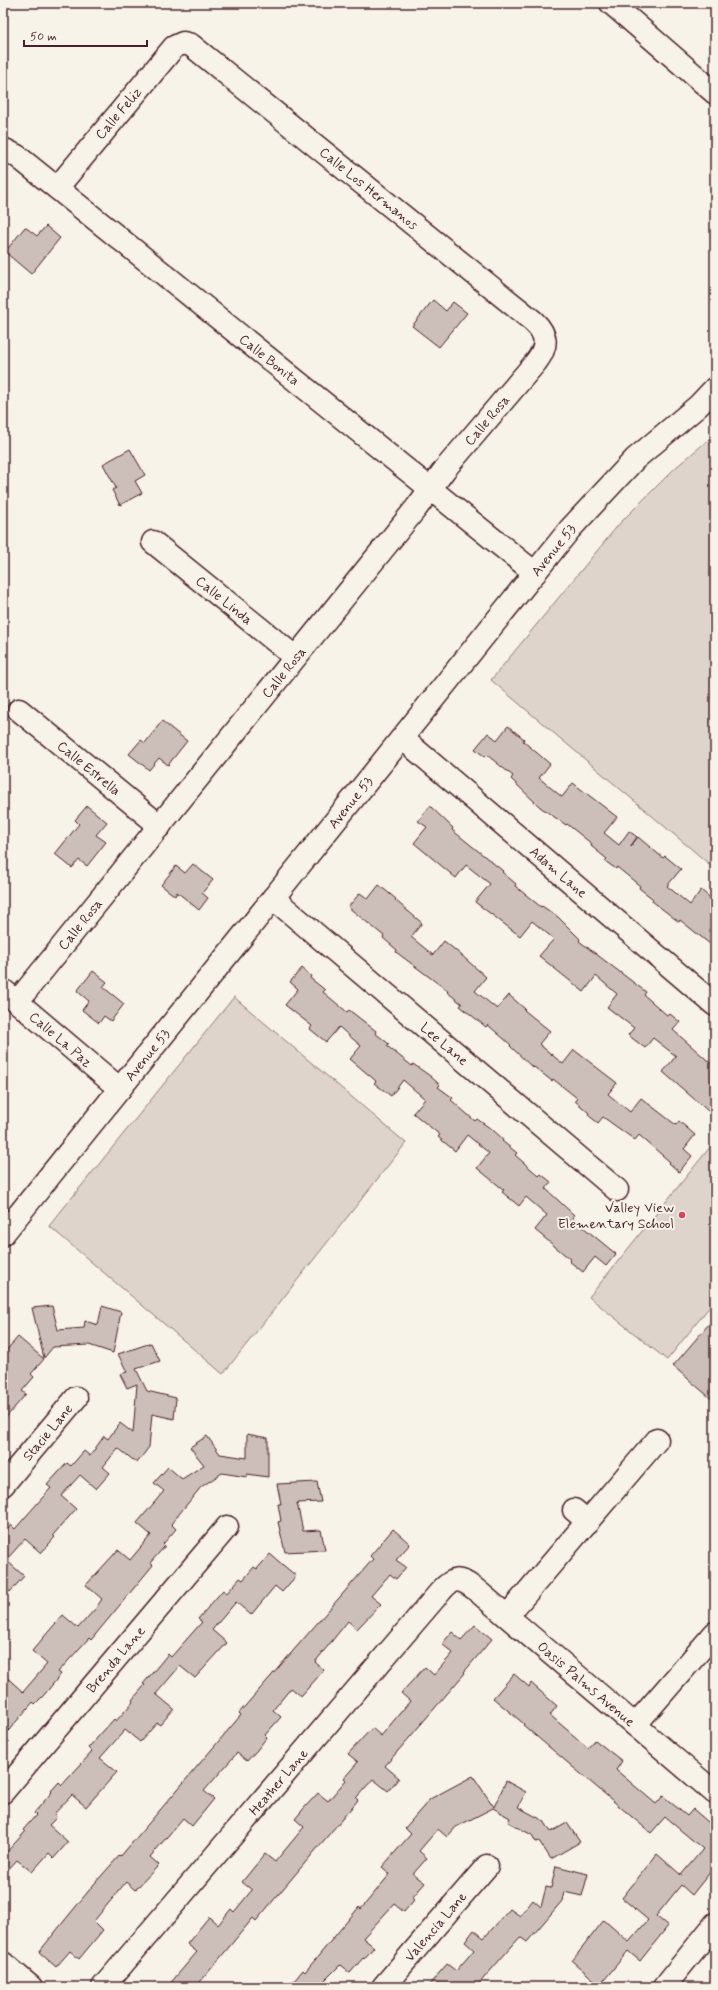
<svg xmlns="http://www.w3.org/2000/svg" width="718" height="1990" font-family="Mynerve,sans-serif">
  <style>
    .green { fill: #ded4cc; stroke: #947a7c }
    .building { fill: #ccbfb9; stroke: #4a1f2b }
    .lines { fill: none; stroke-linecap: round; stroke-linejoin: round }
    .minor-casing { stroke: #4a1f2b; stroke-width: 25 }
    .major-casing { stroke: #4a1f2b; stroke-width: 25 }
    .minor { stroke: #f7f3e8; stroke-width: 22 }
    .major { stroke: #f7f3e8; stroke-width: 22 }
    .poi-dot { fill: #d1495b; stroke: #f7f3e8; stroke-width: 1.5 }
    .labels { text-anchor: middle; stroke-width: 4; stroke-linejoin: round; paint-order: stroke }
    .street-label { font-size: 14px; fill: #4a1f2b; stroke: #f7f3e8 }
    .poi-label { font-size: 14px; fill: #4a1f2b; stroke: #f7f3e8; text-anchor: end }
  </style>
  <rect width="100%" height="100%" fill="#f7f3e8"/>
  <filter id="ink" filterUnits="userSpaceOnUse"><feTurbulence type="fractalNoise" baseFrequency=".025" numOctaves="2"/><feDisplacementMap in="SourceGraphic" scale="8" xChannelSelector="R" yChannelSelector="G"/><feConvolveMatrix kernelMatrix="1 2 1 2 8 2 1 2 1" color-interpolation-filters="sRGB"/></filter>
  <g filter="url(#ink)">
    <path class="green" d="M715,434v435l-224,-189 129,-157 54,-54z
      M234,997l172,146 -183,231 -174,-148z
      M715,1141v159l-48,60 -78,-63z"/>
    <path class="building" d="M46,226l14,12 -29,36 -26,-22 20,-25 12,9z
      M433,300l13,11 7,-9 14,11 -28,34 -27,-21z
      M130,449l15,26 -10,6 7,12 -22,12 -8,-15 4,-2 -13,-24z
      M162,721l25,20 -19,24 -9,-7 -10,12 -20,-16 12,-14 4,3z
      M508,726l16,13 -1,2 27,23 -11,14 23,19 11,-14 44,34 -13,16 15,12 10,-14 8,6 -7,10 8,-10 25,21 2,-2 16,13 -14,17 23,19 11,-15 14,12v46l-35,-28 -1,2 -27,-21 1,-2 -14,-11 1,-2 -23,-19 -1,2 -11,-8 2,-2 -16,-13 1,-2 -25,-20 -1,1 -26,-18 -29,-28 2,-3 -26,-21 -2,2 -10,-8 13,-16 9,7z
      M87,806l20,16 -11,13 10,7 -19,24 -8,-6 -7,8 -17,-14 24,-30 -4,-4z
      M430,806l23,22 -1,2 51,41 -1,1 14,12 -1,2 26,21 1,-1 16,11 22,22 -1,2 67,51 -2,3 24,21 2,-2 10,8 -7,8 42,37v50l-52,-45 13,-16 -23,-18 -8,10 -17,-13 6,-7 -27,-21 10,-13 -21,-18 -12,16 -45,-36 15,-17 -22,-18 -12,15 -45,-34 15,-18 -24,-19 -10,13 -42,-35 13,-16 -9,-6z
      M193,864l20,16 -11,13 6,5 -9,12 -22,-18 -2,4 -14,-11 15,-19 9,7z
      M379,885l17,14 -1,1 27,23 -11,14 22,18 11,-14 16,13 26,23 -11,14 22,18 12,-14 16,14 -1,1 26,21 -11,13 24,20 11,-14 43,33 -9,11 22,18 11,-14 35,27 3,-4 16,14 -11,14 8,7 -13,16 -10,-9 1,-1 -31,-27 -4,5 -32,-23 -5,6 -10,-8 1,-2 -14,-12 2,-3 -24,-19 -1,2 -18,-14 -1,1 -23,-22 1,-1 -23,-20 -2,2 -26,-21 2,-2 -15,-12 1,-1 -52,-39 1,-2 -14,-12 1,-2 -36,-29 12,-14 8,6z
      M302,968l9,8 -1,2 15,12 -2,2 24,20 2,-2 27,21 -1,2 14,11 -2,2 25,20 1,-2 17,12 10,9 -2,2 15,11 -2,2 24,21 2,-2 17,12 9,8 -1,2 15,12 -2,2 24,21 2,-2 10,8 -5,7 28,26 -2,3 44,36 -10,12 -11,-9 -12,15 -14,-11 1,-2 -35,-29 12,-15 -21,-18 -7,9 -17,-14 2,-2 -27,-22 12,-15 -22,-18 -12,16 -17,-14 2,-2 -27,-22 12,-14 -22,-19 -12,16 -17,-13 2,-2 -26,-22 11,-13 -22,-19 -13,15 -16,-13 2,-3 -27,-21 13,-16 -8,-7z
      M93,971l14,11 -4,5 21,17 -13,17 -7,-5 -5,7 -17,-13 7,-9 -12,-10z
      M52,1306l6,24 26,-2 1,-7 13,4 4,-19 19,6 -8,41 -24,-8 -36,2 -9,11 -12,-50z
      M715,1317v85l-42,-36z
      M18,1337l26,22 -13,15 3,3 -12,14 4,3 -23,27v-67z
      M151,1343l9,18 -24,8 11,22 29,7 -2,21 -22,-5 -3,33 -12,16 -19,-15 -15,19 7,6 -14,16 -16,-14 -19,21 15,13 -23,26 2,2 -14,16 -16,-14 -19,21 18,16 -14,16 -7,-6v-52l8,-9 4,4 13,-15 23,-26 -4,-3 20,-22 4,3 13,-15 6,5 14,-20 4,3 12,-16 13,10 4,-49 -10,4 -7,-14 7,-2 -9,-18z
      M247,1434l21,4v39l-21,-3v3l-25,-4 -21,14 -30,37 5,5 -13,15 2,2 -15,17 3,2 -62,75 -2,-2 -31,34 3,2 -17,21 -9,9 -2,-2 -30,35v-63l20,18 24,-28 -15,-13 17,-20 14,-16 15,13 18,-20 6,-9 -16,-14 32,-35 12,10 21,-25 -14,-12 27,-32 -10,-8 14,-16 14,12 22,-14 -14,-18 17,-11 13,18 27,4z
      M317,1482l4,20 -24,1 6,28 18,-1 4,20 -40,2 -7,-30 3,-1 -3,-17h3l-4,-20z
      M393,1529l17,15 -14,16 10,7 -10,12 -6,-5 -19,22 10,8 -24,25 -9,-8 -33,41 9,8 -23,26 -10,-8 -18,22 8,7 -16,18 2,2 -10,13 -10,11 -10,-8 -33,38 10,8 -22,27 -9,-8 -33,39 9,8 -24,25 -9,-8 -32,39 9,9 -24,29 -9,-8 -14,16 -17,-15 56,-69 24,-27 1,1 121,-142 -2,-2 134,-154 -3,-3z
      M270,1554l26,22 -14,16 -7,-6 -24,29 -15,-13 -24,28 15,13 -32,35 -15,-12 -24,28 18,15 -14,16 -3,-2 -17,19 -15,-12 -25,28 17,14 -31,35 -14,-12 -18,19 3,3 -8,8 19,17 -14,16 -5,-5 -17,19 -15,-12 -14,15v-19l22,-24 -2,-2 13,-15 -2,-2 18,-21 -1,-1 8,-9 3,3 30,-33 -4,-4 26,-29 2,2 17,-19 -1,-2 13,-15 -2,-1 25,-30 3,3 31,-35 -4,-3 25,-29 4,3 13,-15 3,2 11,-13 3,2z
      M475,1625l17,14 -28,33 1,1 -80,93 14,12 -11,13 -15,-12 -17,19 2,2 -102,121 -3,-3 -57,69h-29l30,-35 -10,-8 12,-15 10,-12 9,8 13,-16 3,3 18,-22 -10,-8 13,-16 10,-12 10,8 29,-35 -9,-8 10,-12 13,-14 10,8 18,-21 -2,-2 14,-16 -10,-8 24,-26 9,8 29,-35 -9,-8 24,-26 9,8 19,-22 -11,-9 10,-12 9,8z
      M514,1674l15,13 2,-4 26,23 -7,9 38,33 7,-8 27,21 -6,9 40,34 7,-8 24,20 6,-7 22,19v38l-23,29 -11,-10 -25,31 12,10 -28,35 -12,-10 -28,34 -28,-24 32,-41 25,22 19,-22 -26,-22 35,-44 24,21 22,-26 -38,-32 -14,16 -128,-108 1,-1 -31,-26z
      M473,1776l21,31 12,-26 20,11 -8,15 26,14 7,11 16,-9 13,19 -29,17 -12,-18 -3,1 -4,-7 -24,-13 2,-4 -17,-10 -37,19 -9,10 -9,-8 -19,22 8,7 -14,16 12,9 -13,15 2,2 -10,12 -10,-8 -31,34 11,9 -10,12 -1,-1 -13,15 -10,-8 -22,22h-29l14,-17 2,2 54,-65 2,2 29,-35 -8,-7 29,-33 -6,-6 25,-29z
      M556,1866l32,8 -6,22 -18,-4 -2,9 -35,41 -7,-5 -44,50h-49l20,-23 9,7 18,-21 -9,-8 9,-12 10,8 26,-29 10,7 13,-16 8,7 5,-20 5,1z"/>
    <g class="lines">
      <defs>
        <g id="minor">
          <path id="s1" d="M3,149l14,7 518,417"/>
          <path id="s2" d="M153,542l142,115"/>
          <path id="s3" d="M19,710l141,116"/>
          <path id="s4" d="M402,738l313,267"/>
          <path id="s5" d="M273,898l344,292"/>
          <path id="s6" d="M3,990l117,99"/>
          <path id="s7" d="M17,1002l400,-495 28,-38 91,-107c12,-16 12,-27 -3,-41l-342,-276 -8,-2 -9,4 -117,141"/>
          <path id="s8" d="M3,1234l567,-705 65,-70 63,-53 17,-18"/>
          <path id="s9" d="M3,1485l73,-87"/>
          <path d="M574,1510l14,12"/>
          <path d="M507,1616l150,-176"/>
          <path d="M635,1725l80,-92"/>
          <path id="s10" d="M3,1792l224,-265"/>
          <path d="M3,1963l28,24"/>
          <path id="s11" d="M103,1987l337,-395c13,-15 19,-15 35,-3l240,204"/>
          <path id="s12" d="M383,1987l104,-121"/>
          <path d="M664,1987l51,-63"/>
        </g>
        <path id="major" d="M611,3l104,90"/>
      </defs>
      <use href="#minor" class="minor-casing"/>
      <use href="#major" class="major-casing"/>
      <use href="#minor" class="minor"/>
      <use href="#major" class="major"/>
    </g>
  </g>
  <circle class="poi-dot" cx="682" cy="1215" r="4"/>
  <g class="labels">
    <g class="street-label">
      <text transform="translate(118 113) rotate(-50)" y="5">Calle Feliz</text>
      <text transform="translate(369 188) rotate(39)" y="5">Calle Los Hermanos</text>
      <text dy="5" stroke="none"><textPath href="#s1" startOffset="340">Calle Bonita</textPath></text>
      <text dy="5" stroke="none"><textPath href="#s7" startOffset="748">Calle Rosa</textPath></text>
      <text dy="5" stroke="none"><textPath href="#s8" startOffset="878">Avenue 53</textPath></text>
      <text dy="5" stroke="none"><textPath href="#s2" startOffset="92">Calle Linda</textPath></text>
      <text dy="5" stroke="none"><textPath href="#s7" startOffset="424">Calle Rosa</textPath></text>
      <text dy="5" stroke="none"><textPath href="#s3" startOffset="91">Calle Estrella</textPath></text>
      <text dy="5" stroke="none"><textPath href="#s8" startOffset="554">Avenue 53</textPath></text>
      <text dy="5" stroke="none"><textPath href="#s4" startOffset="206">Adam Lane</textPath></text>
      <text dy="5" stroke="none"><textPath href="#s7" startOffset="100">Calle Rosa</textPath></text>
      <text dy="5" stroke="none"><textPath href="#s6" startOffset="76">Calle La Paz</textPath></text>
      <text dy="5" stroke="none"><textPath href="#s5" startOffset="225">Lee Lane</textPath></text>
      <text dy="5" stroke="none"><textPath href="#s8" startOffset="230">Avenue 53</textPath></text>
      <text dy="5" stroke="none"><textPath href="#s9" startOffset="69">Stacie Lane</textPath></text>
      <text dy="5" stroke="none"><textPath href="#s10" startOffset="174">Brenda Lane</textPath></text>
      <text dy="5" stroke="none"><textPath href="#s11" startOffset="707">Oasis Palms Avenue</textPath></text>
      <text dy="5" stroke="none"><textPath href="#s11" startOffset="270">Heather Lane</textPath></text>
      <text dy="5" stroke="none"><textPath href="#s12" startOffset="80">Valencia Lane</textPath></text>
    </g>
    <g class="poi-label">
      <text x="674" y="1212">Valley View<tspan x="674" dy="16">Elementary School</tspan></text>
    </g>
  </g>
  <rect width="718" height="1990" fill="none" stroke="#f7f3e8" stroke-width="16"/>
  <rect x="8" y="8" width="702" height="1974" fill="none" stroke="#4a1f2b" stroke-width="1.5" filter="url(#ink)"/>
  <path d="M24 40v6h123v-6" fill="none" stroke="#4a1f2b" stroke-width="2"/>
  <text x="30" y="40" font-size="12" fill="#4a1f2b" stroke="#f7f3e8" stroke-width="3" paint-order="stroke">50 m</text>
</svg>
